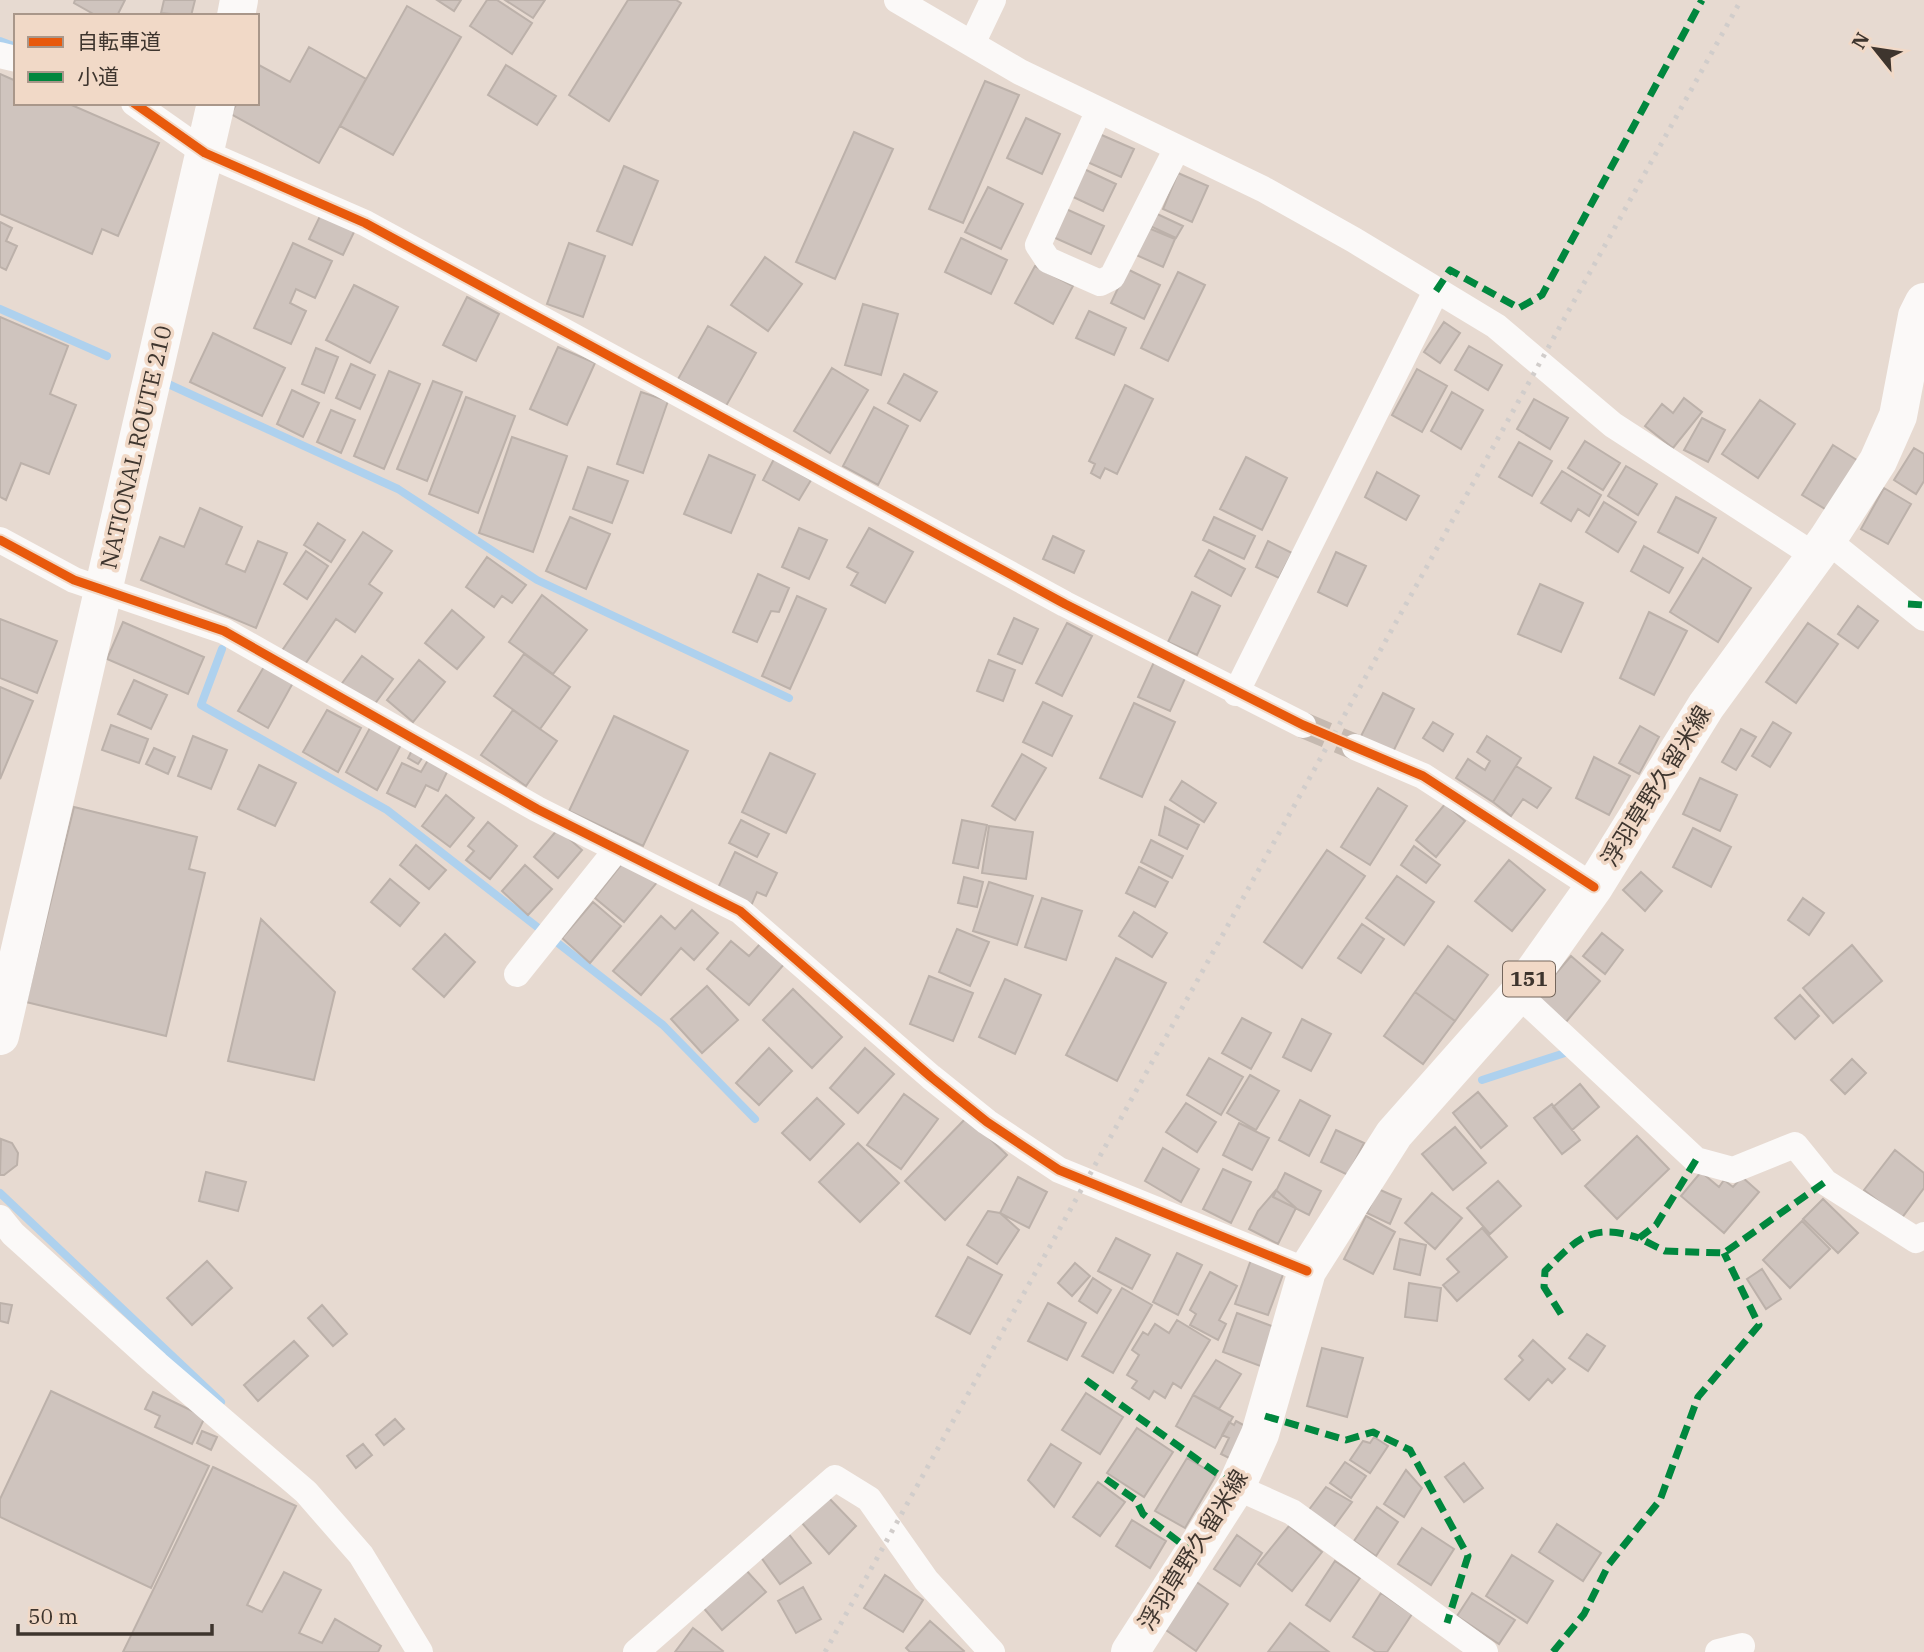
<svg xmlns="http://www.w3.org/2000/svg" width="1924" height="1652" font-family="'IBM Plex Serif','Noto Sans JP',serif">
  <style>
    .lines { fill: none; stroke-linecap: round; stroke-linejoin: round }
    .stream { stroke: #aed1ee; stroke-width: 8 }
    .building { fill: #cfc4be; stroke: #bcb1aa; stroke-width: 2 }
    .street-tunnel { stroke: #c5b9b0; stroke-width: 26; stroke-dasharray: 26 13; stroke-linecap: butt }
    .street { stroke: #fbf9f8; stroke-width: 26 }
    .primary { stroke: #fbf9f8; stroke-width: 38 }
    .highway { stroke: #fbf9f8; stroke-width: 38 }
    .rail { stroke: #d1cdcb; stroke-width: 5; stroke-dasharray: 3.5 7; stroke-linecap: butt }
    .quiet { stroke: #00873e; stroke-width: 7; stroke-dasharray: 14 7; stroke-linecap: butt }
    .cycleway-casing { stroke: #f1d9c7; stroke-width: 13 }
    .cycleway { stroke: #e8590c; stroke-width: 9 }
    .labels { text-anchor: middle; stroke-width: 7; stroke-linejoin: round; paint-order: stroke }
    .shield { fill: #f1d9c7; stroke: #74665c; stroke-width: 2 }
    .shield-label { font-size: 21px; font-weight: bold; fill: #3e352e }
    .street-label { font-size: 23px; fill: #3e352e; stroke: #f1d9c7 }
  </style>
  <rect width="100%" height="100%" fill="#e7dad1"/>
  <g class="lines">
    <path class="stream" d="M0,41l16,6
      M0,309l107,47
      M166,383l232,106 139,91 252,118
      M222,649l-21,56 186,105 276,215 92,94
      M1482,1080l89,-29
      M0,1193l221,209"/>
  </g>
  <path class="building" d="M75,0h50l-8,16h-20l-23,-13z
    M164,0h31l-4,16 -30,-3z
    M437,0h24l-7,11z
    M487,0h10l35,23 -20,31 -42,-28z
    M505,0h40l-12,18z
    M628,0h48l5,3 -72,118 -40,-26z
    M407,6l54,31 -68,118 -53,-29z
    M309,47l57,32 -47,84 -88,-49 6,-11h20v-39l33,18z
    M506,65l50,31 -19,29 -49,-30z
    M0,74l16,7v22h51l92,40 -41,93 -16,-7 -10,25 -92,-40z
    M985,81l34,14 -56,128 -34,-14z
    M1026,118l34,16 -18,40 -35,-16z
    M854,132l39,17 -58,130 -39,-17z
    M1097,133l37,16 -13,28 -36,-16z
    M624,166l34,15 -26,64 -35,-14z
    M1084,169l32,15 -13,27 -32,-15z
    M1178,173l30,13 -16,36 -29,-13z
    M988,187l35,17 -22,45 -36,-17z
    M1066,209l38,17 -13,28 -38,-17z
    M1155,213l28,13 -7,12 -26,-12z
    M321,214l34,16 -12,25 -34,-16z
    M0,222l12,6 -6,13 11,5 -11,24 -6,-3z
    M1146,227l29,12 -12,28 -29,-13z
    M961,238l46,22 -16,34 -46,-22z
    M293,243l39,18 -17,37 -19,-9 -6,14 16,8 -15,33 -37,-16z
    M569,243l36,13 -22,61 -36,-13z
    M765,257l37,27 -34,47 -37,-26z
    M1035,266l38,20 -20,38 -38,-21z
    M1127,269l33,16 -16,34 -33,-16z
    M1178,272l27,13 -37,76 -27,-13z
    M354,285l44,22 -28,56 -44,-23z
    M467,297l32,17 -23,47 -33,-16z
    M863,304l35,10 -17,61 -36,-10z
    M1089,311l37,17 -12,27 -38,-17z
    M0,317l68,29 -18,48 26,11 -27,69 -28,-11 -15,37 -6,-3z
    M1444,322l16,11 -20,30 -16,-11z
    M708,326l48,27 -30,53 -48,-27z
    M213,333l72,35 -23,48 -72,-34z
    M1469,346l33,19 -14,25 -33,-20z
    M558,347l37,16 -28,62 -37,-16z
    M316,348l22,9 -14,36 -22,-9z
    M351,364l24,11 -15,34 -24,-11z
    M832,368l36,22 -38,63 -36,-22z
    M1417,369l30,17 -25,46 -30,-17z
    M389,371l31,13 -36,85 -30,-13z
    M904,374l33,18 -17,29 -32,-18z
    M433,381l29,11 -35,89 -30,-12z
    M1125,385l28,14 -36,75 -12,-6 -5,10 -9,-5 4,-9 -6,-3z
    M292,390l27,13 -16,34 -26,-13z
    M641,392l27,9 -25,72 -26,-9z
    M1452,392l31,18 -22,39 -30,-18z
    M466,397l49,19 -37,97 -49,-19z
    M1684,398l18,14 -29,36 -28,-22 17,-22 11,9z
    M1534,399l34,19 -18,31 -33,-20z
    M1760,400l35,24 -37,54 -36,-24z
    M874,407l34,19 -30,59 -35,-19z
    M331,410l24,10 -14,33 -24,-11z
    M1702,418l23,12 -17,32 -24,-12z
    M512,437l55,19 -34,96 -54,-19z
    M1585,441l35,22 -17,27 -35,-22z
    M1519,442l33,19 -20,35 -33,-19z
    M1833,445l27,17 -30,50 -28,-17z
    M1914,448l10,6v27l-8,13 -22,-14z
    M709,455l46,20 -24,58 -47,-19z
    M1246,457l41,21 -25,52 -42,-21z
    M774,459l37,21 -12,20 -36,-20z
    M1626,466l31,18 -19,31 -30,-19z
    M588,467l40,14 -16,42 -39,-14z
    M1562,471l39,24 -12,21 -11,-7 -7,12 -30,-18z
    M1377,472l42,24 -13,24 -41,-23z
    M1884,488l27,16 -23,40 -27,-15z
    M1676,497l40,21 -18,35 -40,-21z
    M1604,502l32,20 -18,30 -32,-20z
    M200,508l42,19 -16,37 19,8 13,-31 29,12 -31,75 -115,-48 19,-43 24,10z
    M570,517l40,17 -24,55 -40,-18z
    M1214,517l41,19 -11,23 -41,-19z
    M318,523l27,17 -14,22 -27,-17z
    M799,528l28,12 -18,39 -27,-12z
    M869,528l44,24 -28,51 -34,-18 7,-12 -11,-6z
    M363,532l29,19 -23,33 13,9 -27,39 -19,-13 -35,51 -22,-15z
    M1053,536l31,15 -10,22 -31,-14z
    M1268,541l24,12 -13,25 -23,-11z
    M1644,546l39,22 -14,25 -38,-22z
    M1209,550l36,19 -14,27 -36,-20z
    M306,551l22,15 -21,33 -23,-15z
    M1336,552l30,14 -19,40 -29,-14z
    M487,557l39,28 -14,18 -10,-7 -8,11 -28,-20z
    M1703,558l48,30 -33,54 -48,-30z
    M758,574l31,14 -10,24 -8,-1 -14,31 -24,-10z
    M1540,584l43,19 -22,49 -43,-18z
    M1192,592l28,14 -23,49 -29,-13z
    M542,595l45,35 -34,44 -44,-32z
    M797,596l29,13 -36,80 -28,-13z
    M1858,606l20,15 -20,27 -20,-14z
    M452,610l32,27 -27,32 -32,-26z
    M1649,612l38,19 -33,64 -34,-17z
    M1014,618l24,11 -16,35 -24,-10z
    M0,619l57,22 -20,52 -37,-15z
    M123,622l81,35 -16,37 -81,-35z
    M1067,623l25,13 -30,60 -26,-13z
    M1808,623l30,21 -42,59 -30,-21z
    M524,654l46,33 -30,42 -46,-33z
    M362,656l31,23 -22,30 -31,-23z
    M419,660l26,22 -32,40 -26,-22z
    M989,660l26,10 -12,31 -26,-10z
    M1154,662l32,14 -16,35 -32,-14z
    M265,665l29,16 -26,47 -30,-17z
    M134,680l33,15 -16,34 -33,-15z
    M0,687l33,14 -33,78z
    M1383,693l31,16 -22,45 -32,-16z
    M1043,702l29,14 -20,40 -29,-14z
    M1134,703l41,19 -33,75 -42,-19z
    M327,710l34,18 -23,44 -35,-20z
    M513,710l44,31 -31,45 -45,-31z
    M614,716l74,35 -45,95 -74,-35z
    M1433,722l20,12 -10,17 -20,-13z
    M1773,722l18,11 -21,34 -18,-11z
    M111,725l37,14 -9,24 -37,-13z
    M371,726l31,17 -25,47 -31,-18z
    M1640,726l19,11 -20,37 -20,-11z
    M1741,729l15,8 -20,33 -14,-8z
    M193,736l34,14 -16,39 -33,-13z
    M1487,736l34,22 -28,44 -37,-24 12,-19 17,11 5,-9 -13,-9z
    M154,748l21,9 -7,17 -22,-10z
    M413,748l11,7 -6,9 -10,-6z
    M770,753l45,21 -29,59 -44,-21z
    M1022,754l24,14 -31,52 -23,-14z
    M1594,757l36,19 -21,39 -33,-17z
    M428,760l20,10 -10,21 -12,-6 -11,22 -28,-14 15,-30 19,9z
    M259,765l37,18 -21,43 -37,-17z
    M1516,766l35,22 -14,20 -14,-9 -12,17 -18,-14z
    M1700,778l37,17 -17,36 -37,-17z
    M1182,781l34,22 -12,19 -34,-22z
    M1378,788l29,18 -37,59 -29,-18z
    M446,795l28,23 -24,29 -28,-21z
    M1445,804l20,17 -29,36 -20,-17z
    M74,807l123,30 -8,32 16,4 -39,163 -140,-34z
    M1165,807l34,18 -12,24 -28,-14z
    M741,820l28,14 -12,23 -28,-14z
    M962,820l25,5 -9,43 -25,-5z
    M488,822l29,24 -27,33 -24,-19 8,-9 -6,-5z
    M989,826l44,6 -7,47 -44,-6z
    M1693,828l38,19 -20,40 -38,-20z
    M558,829l24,21 -24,28 -24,-21z
    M1151,840l32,16 -11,22 -31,-16z
    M416,845l30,25 -17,19 -29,-24z
    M1414,846l26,19 -14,18 -25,-18z
    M1327,850l38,26 -63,92 -38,-26z
    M735,852l42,21 -11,23 -9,-4 -6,14 -34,-16z
    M629,855l30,25 -35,42 -29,-24z
    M1509,860l36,30 -33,41 -37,-30z
    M525,865l27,24 -24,26 -26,-24z
    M1139,867l29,15 -13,25 -29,-14z
    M1641,872l21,19 -17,20 -22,-21z
    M1397,876l37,26 -30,43 -38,-27z
    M964,877l19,5 -6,25 -19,-4z
    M390,879l29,24 -19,23 -29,-24z
    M989,882l44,14 -16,49 -44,-14z
    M1042,898l40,13 -16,49 -41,-13z
    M1803,898l21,15 -15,22 -21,-15z
    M593,902l28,24 -31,37 -28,-25z
    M692,910l26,23 -24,27 -13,-12 -40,47 -28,-24 48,-55 14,13z
    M1134,912l33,21 -15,24 -33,-21z
    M261,919l74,73 -21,88 -86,-19z
    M1362,924l22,15 -23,34 -23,-15z
    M957,929l32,13 -19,44 -31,-14z
    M1602,933l21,17 -18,24 -22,-18z
    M445,934l30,28 -31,35 -31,-28z
    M731,941l18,15 12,-13 24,20 -36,42 -42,-36z
    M1852,945l30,36 -49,42 -30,-35z
    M1448,946l40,29 -33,46 -40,-29z
    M1571,956l29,25 -34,41 -30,-25z
    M1116,958l50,25 -49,98 -51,-26z
    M929,976l44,17 -20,48 -43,-17z
    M1005,979l36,16 -26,59 -36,-17z
    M707,986l31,34 -36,33 -31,-34z
    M793,989l49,48 -30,31 -49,-48z
    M1415,992l40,29 -32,43 -39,-28z
    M1800,995l19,21 -24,23 -20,-21z
    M1242,1018l29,15 -20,36 -29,-16z
    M1302,1019l29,15 -20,37 -28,-14z
    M769,1048l23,23 -33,34 -23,-22z
    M865,1048l29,26 -36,39 -28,-25z
    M1209,1058l34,19 -22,38 -34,-20z
    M1852,1059l14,14 -21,21 -14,-14z
    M1250,1075l29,16 -23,39 -29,-17z
    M1580,1084l19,23 -27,23 -19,-23z
    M1478,1092l29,34 -26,22 -28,-35z
    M904,1094l34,25 -37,50 -34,-24z
    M817,1098l27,26 -34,36 -28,-27z
    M1300,1100l30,16 -21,40 -30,-16z
    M1186,1103l30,19 -19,30 -31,-20z
    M1552,1104l28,36 -18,14 -28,-36z
    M967,1117l40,38 -62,65 -40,-39z
    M1239,1123l30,15 -17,32 -29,-15z
    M1455,1127l31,36 -33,27 -31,-36z
    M1336,1130l28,13 -16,32 -27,-13z
    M1637,1136l32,33 -52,50 -32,-33z
    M1,1139l11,4 6,10 -1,12 -13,10h-4z
    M858,1143l41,40 -39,39 -41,-40z
    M1163,1148l36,21 -18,33 -36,-21z
    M1895,1150l29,23v15l-23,31 -37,-29z
    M1223,1169l28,13 -20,41 -28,-14z
    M206,1172l40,10 -8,29 -39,-10z
    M1701,1172l18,15 5,-7 9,7 9,-10 17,15 -35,41 -43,-37z
    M1285,1173l36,18 -12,24 -36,-18z
    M1018,1177l29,15 -18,36 -29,-15z
    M1498,1181l23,25 -31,28 -23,-26z
    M1378,1189l23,10 -11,25 -23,-11z
    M1276,1190l20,18 -18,36 -29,-15 9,-18z
    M1276,1190l20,18 -18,36 -29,-15 9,-18z
    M1432,1193l30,25 -27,31 -30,-26z
    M1823,1199l35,34 -20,20 -35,-34z
    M988,1211l12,2 19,17 -22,34 -30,-19z
    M1366,1216l29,16 -22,42 -29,-15z
    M1802,1221l28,28 -40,39 -27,-28z
    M1482,1228l25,29 -50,44 -14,-16 16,-13 -12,-13z
    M1116,1238l34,17 -18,34 -34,-18z
    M1400,1239l26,6 -6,30 -26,-6z
    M1177,1253l25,12 -24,50 -25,-13z
    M968,1257l34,18 -32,59 -34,-18z
    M1252,1257l33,12 -17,46 -33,-11z
    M207,1261l25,27 -40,37 -25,-27z
    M1075,1263l15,13 -18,20 -14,-13z
    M1762,1269l19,30 -15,10 -19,-30z
    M1210,1272l27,14 -18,34 7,4 -8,16 -28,-15 6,-11 -6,-4z
    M1093,1278l18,12 -14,23 -18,-12z
    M1409,1283l32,5 -4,33 -32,-4z
    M1122,1288l30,17 -39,68 -31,-17z
    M0,1303l12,2 -4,18 -8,-2z
    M1048,1303l38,20 -19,37 -39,-19z
    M322,1305l25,29 -14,12 -25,-28z
    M1237,1313l40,15 -14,39 -40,-15z
    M1177,1320l33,20 -29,48 -8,-5 -8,15 -11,-7 -5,8 -17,-11 5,-7 -10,-6 12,-20 -7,-5 11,-18 5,3 7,-11 14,9z
    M1587,1334l18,12 -17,25 -19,-13z
    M1533,1340l32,29 -13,14 -4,-4 -19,21 -24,-21 18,-19 -4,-4z
    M294,1341l14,15 -50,45 -14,-16z
    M1322,1348l41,10 -16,59 -40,-11z
    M1216,1360l25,14 -22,35 -26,-14z
    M51,1391l158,75 -58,122 -151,-71v-18z
    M153,1392l52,25 -13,27 -37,-17 5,-11 -15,-7z
    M1086,1393l37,24 -23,37 -38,-24z
    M1193,1395l40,22 -18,31 -39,-22z
    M395,1419l9,10 -20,16 -8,-10z
    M1236,1421l11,6 -16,32 -10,-5 8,-16 -7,-3 7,-13 5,3z
    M1137,1428l36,24 -29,45 -37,-24z
    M202,1431l15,6 -6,13 -14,-7z
    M1374,1437l14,9 -18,27 -20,-13 13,-19 7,2z
    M363,1444l9,11 -16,13 -9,-12z
    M1051,1444l30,19 -27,44 -26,-27z
    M1187,1458l29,17 -31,53 -30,-17z
    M1345,1462l21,14 -15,22 -21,-15z
    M1464,1463l19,25 -19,14 -19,-25z
    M213,1467l83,39 -49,99 15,7 22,-40 37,18 -22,43 23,10 13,-24 46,27 -3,6h-255z
    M1406,1470l16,18 -18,29 -20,-13z
    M1098,1482l27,20 -25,34 -27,-19z
    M1326,1487l26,15 -19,26 -25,-17z
    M826,1495l30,31 -27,28 -27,-31z
    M1377,1507l21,15 -22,34 -22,-15z
    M1132,1520l34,21 -16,27 -34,-22z
    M1557,1524l44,29 -18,28 -44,-29z
    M1289,1526l33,26 -30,39 -34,-27z
    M1422,1528l32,21 -23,36 -33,-21z
    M788,1533l23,30 -31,21 -20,-28z
    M1237,1535l25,18 -22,33 -26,-17z
    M1512,1555l41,26 -26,42 -41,-27z
    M1335,1561l25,17 -30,43 -24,-16z
    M745,1569l21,23 -44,38 -20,-24z
    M885,1575l38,25 -20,32 -39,-24z
    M1195,1581l33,23 -32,47 -33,-23z
    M803,1587l18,32 -25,14 -18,-32z
    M1381,1593l31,21 -25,38h-11l-23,-15z
    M1472,1593l43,27 -16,24 -42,-28z
    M930,1621l34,30 -1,1h-53l-4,-4z
    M1290,1623l39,29h-61z
    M693,1628l30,23 -1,1h-47z"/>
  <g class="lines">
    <path class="street-tunnel" d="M1303,725l52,22"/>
    <path class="street" d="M897,0l123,72 243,117 91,51 142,86 117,99 202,131
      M972,44l21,-44
      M0,55l16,4
      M134,103l71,50 160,70 700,381 238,121
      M1099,110l-61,135 10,15 52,23 12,-6 65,-129
      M0,540l74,40 150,51 313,178 203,102 191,166 56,45 72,48 248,101
      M1827,540l97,78
      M1236,693l200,-402
      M1355,747l68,29 171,111
      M517,974l100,-125
      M1518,994l178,166 37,10 62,-25 30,37 91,58 8,-5
      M0,1218l13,16 144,130 149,128 55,63 59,97
      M1236,1487l56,25 193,140
      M636,1652l199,-174 34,21 57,81 66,72
      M1718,1652l24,-6"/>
    <path class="primary" d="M1130,1652l106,-165 24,-53 47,-163 87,-137 124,-140 76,-107 112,-181 121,-166 51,-79 20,-45 19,-100 7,-14"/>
    <path class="highway" d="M236,16l3,-16
      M0,1036l216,-933"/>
    <path class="rail" d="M825,1652l916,-1652"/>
    <path class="quiet" d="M1436,291l14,-21 69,38 23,-13 160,-295
      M1908,604l16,1
      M1696,1160l-40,65 -17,13 26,13 59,2 101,-71
      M1561,1314l-17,-27 1,-16c32,-32 46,-49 94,-33
      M1086,1380l150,107
      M1265,1416l81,24 27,-8 37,18 58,106 -21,67
      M1106,1479l30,21 7,14 49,38
      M1553,1652l31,-38 25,-50 51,-64 38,-103 61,-72 -35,-72"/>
    <defs>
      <path id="cycleway" d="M134,103l71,50 160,70 700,381 238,121 120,51 171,111
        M0,540l74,40 150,51 313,178 203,102 191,166 56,45 72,48 248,101"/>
    </defs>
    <use href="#cycleway" class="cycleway-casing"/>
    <use href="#cycleway" class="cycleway"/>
  </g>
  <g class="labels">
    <rect class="shield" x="1503" y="961.5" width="52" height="35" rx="5"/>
    <g class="shield-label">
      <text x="1529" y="986">151</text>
    </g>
    <g class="street-label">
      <text transform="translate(136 447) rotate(-77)" y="8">NATIONAL ROUTE 210</text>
      <text transform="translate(1656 786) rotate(-58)" y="8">浮羽草野久留米線</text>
      <text transform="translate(1193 1550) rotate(-58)" y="8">浮羽草野久留米線</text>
    </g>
  </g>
  <rect x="14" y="14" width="245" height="91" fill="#f1d9c7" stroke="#a9978a" stroke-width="2"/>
  <rect x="28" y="37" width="35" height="10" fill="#e8590c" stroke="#a9978a" stroke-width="2"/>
  <text x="77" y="49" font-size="21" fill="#3e352e">自転車道</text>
  <rect x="28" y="72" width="35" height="10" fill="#00873e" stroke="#a9978a" stroke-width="2"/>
  <text x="77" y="84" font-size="21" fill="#3e352e">小道</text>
  <g transform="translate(1875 49) rotate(300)" stroke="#f1d9c7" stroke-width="5" paint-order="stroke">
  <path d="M0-5L12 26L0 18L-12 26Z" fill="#3e352e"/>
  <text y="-10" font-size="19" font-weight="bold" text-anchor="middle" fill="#3e352e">N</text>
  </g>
  <path d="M18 1624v10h194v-10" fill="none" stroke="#3e352e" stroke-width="3.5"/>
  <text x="28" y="1624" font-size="21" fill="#3e352e" stroke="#f1d9c7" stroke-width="5" paint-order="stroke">50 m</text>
</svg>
